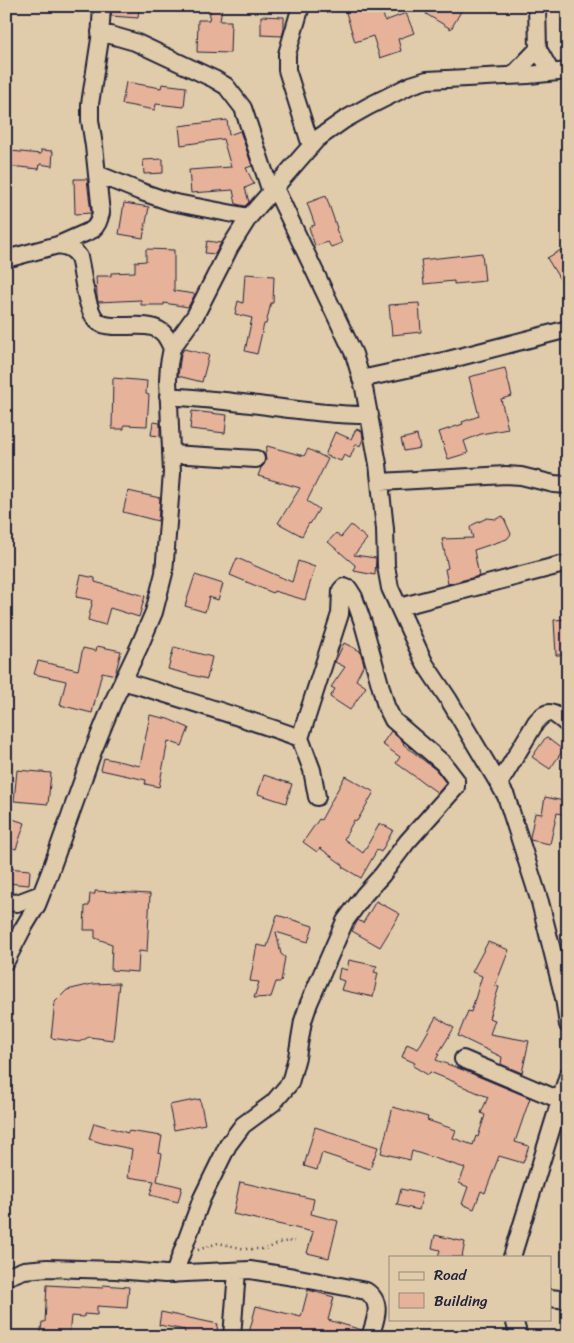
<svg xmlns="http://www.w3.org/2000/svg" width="574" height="1343" font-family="Sriracha,sans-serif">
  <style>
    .building { fill: #e6b29a; stroke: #22223b }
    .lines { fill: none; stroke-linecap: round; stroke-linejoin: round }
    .minor-casing { stroke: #22223b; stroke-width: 20 }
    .path { stroke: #22223b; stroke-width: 2.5; stroke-dasharray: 1 4; stroke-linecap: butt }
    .minor { stroke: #e0ccaa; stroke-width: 16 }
  </style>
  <rect width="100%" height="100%" fill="#e0ccaa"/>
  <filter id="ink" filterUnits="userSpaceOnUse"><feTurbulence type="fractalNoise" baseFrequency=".02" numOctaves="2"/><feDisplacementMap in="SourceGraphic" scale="10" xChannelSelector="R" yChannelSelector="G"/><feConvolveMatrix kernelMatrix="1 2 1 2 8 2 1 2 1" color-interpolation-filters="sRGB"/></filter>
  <g filter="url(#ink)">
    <path class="building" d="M112,6h27l-1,12 -27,-2z
      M211,6h11l-2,15h11l-1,32 -33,-1 1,-32h11z
      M344,6h37l4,15 21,-8 8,20 -16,6 3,12 -21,7 -7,-22 -18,6z
      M430,6h34l-13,23 -25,-15z
      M261,16l23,1v12l-2,7 -21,-1z
      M126,82l35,6 1,-4 24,3 -2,20 -28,-3 -1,6 -33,-6z
      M227,120l2,15 11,-4 12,35 -6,2 8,16 -9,4 4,14 -4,4 -9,-2 -3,-14 -42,3 -2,-23 42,-3 -8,-28 -42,6 -2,-19z
      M41,150l12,1 -1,15 -12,-2 -1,5 -30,-3 2,-15 30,3z
      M163,159v14l-19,1 -1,-14z
      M74,179h13l4,34 -16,1z
      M326,196l11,32 -1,1 6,14 -11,4 -3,-5 -13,4 -6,-19 6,-2 -8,-22z
      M124,203l25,4 -6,31 -24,-4z
      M207,241l14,2 -6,11 -10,-1z
      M568,246v47l-21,-35z
      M146,249l28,1v41l21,3 -7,13 -24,-4v2h-23v-5l-43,2 -1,-6 -1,-20h15v-3l24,-1v-10l11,-1z
      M482,253l3,28 -31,3v-3l-30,3 -3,-24z
      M245,274l29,2 -1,27h-2l-5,21h-2l-7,30 -12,-3 7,-33 -17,-4 3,-13 5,2z
      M419,303l2,29 -29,3 -3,-30z
      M184,349l25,6 -7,27 -24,-6 3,-22z
      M505,368l7,28 -11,3 7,30 -27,5 -17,7 4,12 -20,6 -9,-27 24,-8 -1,-2 17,-6 -10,-39z
      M113,378l34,3 -1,13 3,1 -2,31 -23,-1v4h-12z
      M192,411l35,4 -2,18 -35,-4z
      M153,422l7,1v13l-9,-1z
      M356,429l6,2 1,8 -3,7 -4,-2 -6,14 -6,-3 -3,6 -16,-6 10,-23 16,7z
      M417,435l3,13 -16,3 -3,-12z
      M267,446l37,10 4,-7 20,10 -21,42 12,8 -9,15 -1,-1 -7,13 -24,-13 22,-35 -42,-12 3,-8 3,-3 2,-5 -1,-6z
      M128,491l32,7 -2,23 -35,-9z
      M503,516l8,18 -4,5 -33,11 5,26 -31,8 -3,-15 3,-1 -6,-29 31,-1 -3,-10 2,-3 15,-7 9,1z
      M351,525l16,14 -13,16 22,3 -1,17 -21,-4 1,-6 -27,-23 8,-9 5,4z
      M237,558l55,24 6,-21 17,6 -10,33 -31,-9 -1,2 -43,-18z
      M81,575l14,3v4l50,14 -6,21 -29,-9 -5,17 -17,-5 4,-16 -1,-1 1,-3 -16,-3z
      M195,575l28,9 -5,16 -9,-3 -4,15 -20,-6z
      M568,619v36h-12l-2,-35z
      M344,643l16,8 4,13 -8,16 10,7 -16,23 -20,-13 5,-8 -4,-2 14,-20 -10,-5z
      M97,646l24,5 -6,24 -13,-3 -10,41 -32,-8 6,-24 -32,-7 4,-13 40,9 5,-22 13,3z
      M174,647l38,10 -5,22 -39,-10z
      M150,715l18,4 21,9 -7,18 -14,-5 -9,46 -14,-3 1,-4 -45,-10 3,-12 36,8z
      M391,731l13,12 -1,1 33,26 10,13 -8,10 -42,-30 4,-6 -18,-13z
      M546,737l17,13 -13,19 -18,-12z
      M17,770l34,3 -3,31 -34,-3z
      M264,775l28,9 -6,19 -28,-9z
      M345,776l29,16 -17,29 -3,-1 -10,19 19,14 17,-30 13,7 -12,22 -4,-2 -16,28 -19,-11 1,-2 -23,-17 -3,4 -14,-10 16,-23 2,1z
      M545,797l23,5v13l-11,-2 -7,31 -20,-4v-3l5,-24 7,1z
      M6,817l19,6 -9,26 -10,-3z
      M6,868l24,2 -1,15 -23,-2z
      M95,891l55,3 -3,58 -8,-1 -1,21 -27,-2 1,-26 -17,-6v-8h-11l1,-24h4l1,-12h5z
      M376,901l24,13 -20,33 -28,-16 6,-11 5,3z
      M277,915l36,11 -5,16 -32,-10 5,22 4,3 -4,25h-5l-5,15 -17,1 5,-16 -9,-1 7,-36 10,2z
      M488,942l21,8 -14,36 4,1 -10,31 6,2 -5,14 39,7 -7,32 -21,-9 1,-7 -44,-21 10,-25 3,1 11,-36 -10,-4z
      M349,960l28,6 -3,6 4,1 -5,24 -32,-7 3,-9 -6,-2 2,-11 7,2z
      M119,983l-6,57 -24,-3 -10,5 -28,-4 4,-36 12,-12 25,-6z
      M436,1017l18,11 -16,26h1l-3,6 27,10 67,28 -15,44 14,4 -6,17 -24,-7 -14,37 -4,-2 -7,18 -12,-5 6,-17 -9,-4 6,-15 -53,-17 -2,9 -29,-7 12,-46 35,10 -1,3 29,10 -3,8 20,7 3,-9 2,1 7,-22 -4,-2 7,-16 -31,-13v-1l-27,-11 -2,3 -15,-9 2,-3 -13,-6 5,-13 11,5z
      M200,1099l5,25 -31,6 -5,-25z
      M94,1123l34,10v-2l34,5 -3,17 3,1 -5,27 25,6 -4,15 -28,-7 4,-14 -26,-4 4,-28 -30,-6 -13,-4z
      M315,1127l63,20 -8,22 -48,-16 -5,17 -13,-4z
      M240,1182l74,17 -3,15 27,7 -9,37 -22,-5 6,-21 -80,-18z
      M401,1189l22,5 -4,16 -22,-5z
      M435,1235l30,7 -3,15h-24l2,-7 -8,-2z
      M47,1285l56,3v-3l26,2 -2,21 -30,-2v9l-13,-1v3l-13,-1 -2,21h-29l2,-15h3z
      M308,1290l26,7 -6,23 34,10 -2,7h-95l-16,-4 7,-27 45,11z
      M161,1312l57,12 -2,13h-32l1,-7 -26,-5z"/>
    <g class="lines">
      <defs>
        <path id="minor" d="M301,6l-14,48v16l24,76
          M537,6l1,43 13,23
          M100,32l35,10 79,37 12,7 17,22 28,84
          M513,75l25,-26
          M97,174l42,17 32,11 78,15
          M275,188l79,166 10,34 14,76 7,65 1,37 4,22 35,76 24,36 57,96 34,106 24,96 4,27
          M58,245c10,2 15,3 21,12 4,17 6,45 15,60 11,19 50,0 68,15 5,4 7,11 10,16
          M6,259l52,-14 34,-15c6,-5 7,-10 9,-17l-7,-67 -4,-26v-16l10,-65 2,-33
          M361,379l87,-19 120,-31
          M168,396c25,2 49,4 74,7 43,5 84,12 128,12
          M171,454l85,5
          M380,482l126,-7 15,1 33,8 14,1
          M399,607l161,-42
          M123,681c59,18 119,36 177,57
          M499,784l37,-62c13,-16 19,-8 32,3
          M6,902l11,1 24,-9
          M6,961l16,-31 15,-25 13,-33 43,-121 20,-49 26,-55 15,-35 10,-39 8,-100 -4,-93 1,-16 3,-16 23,-32 35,-69 19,-30 68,-78 27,-19 25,-14 42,-21 16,-5 101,-5 40,-4
          M463,1059l97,41
          M512,1257l56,-182
          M174,1274l28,-76 26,-53 15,-20 30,-22 17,-20 7,-26 6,-36 6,-18 36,-82 19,-26 18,-20 25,-33 49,-55v-7l-13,-17 -50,-43 -7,-14 -23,-83 -9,-26 -5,-8 -5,-2 -3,3 -1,24 -40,124 12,32 5,27
          M6,1277l18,-7 23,-2 69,2 49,4 85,-4 44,7 72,14c18,12 9,29 4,46
          M550,1298l18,2
          M514,1319l5,18
          M232,1337l5,-66"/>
      </defs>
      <use href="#minor" class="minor-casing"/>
      <path class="path" d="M198,1250l20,-7 28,6h20l16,-7 13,-1"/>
      <use href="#minor" class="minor"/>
    </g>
  </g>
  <rect width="574" height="1343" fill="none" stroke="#e0ccaa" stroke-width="25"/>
  <rect x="12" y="12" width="549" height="1318" fill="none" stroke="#22223b" stroke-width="2" filter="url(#ink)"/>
  <rect x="389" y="1256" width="162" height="65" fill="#e0ccaa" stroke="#94887e"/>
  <rect x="399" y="1272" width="25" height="8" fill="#e0ccaa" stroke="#94887e"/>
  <text x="434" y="1280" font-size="15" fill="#22223b">Road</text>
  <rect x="399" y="1293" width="25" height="15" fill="#e6b29a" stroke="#94887e"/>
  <text x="434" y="1306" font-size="15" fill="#22223b">Building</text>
</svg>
